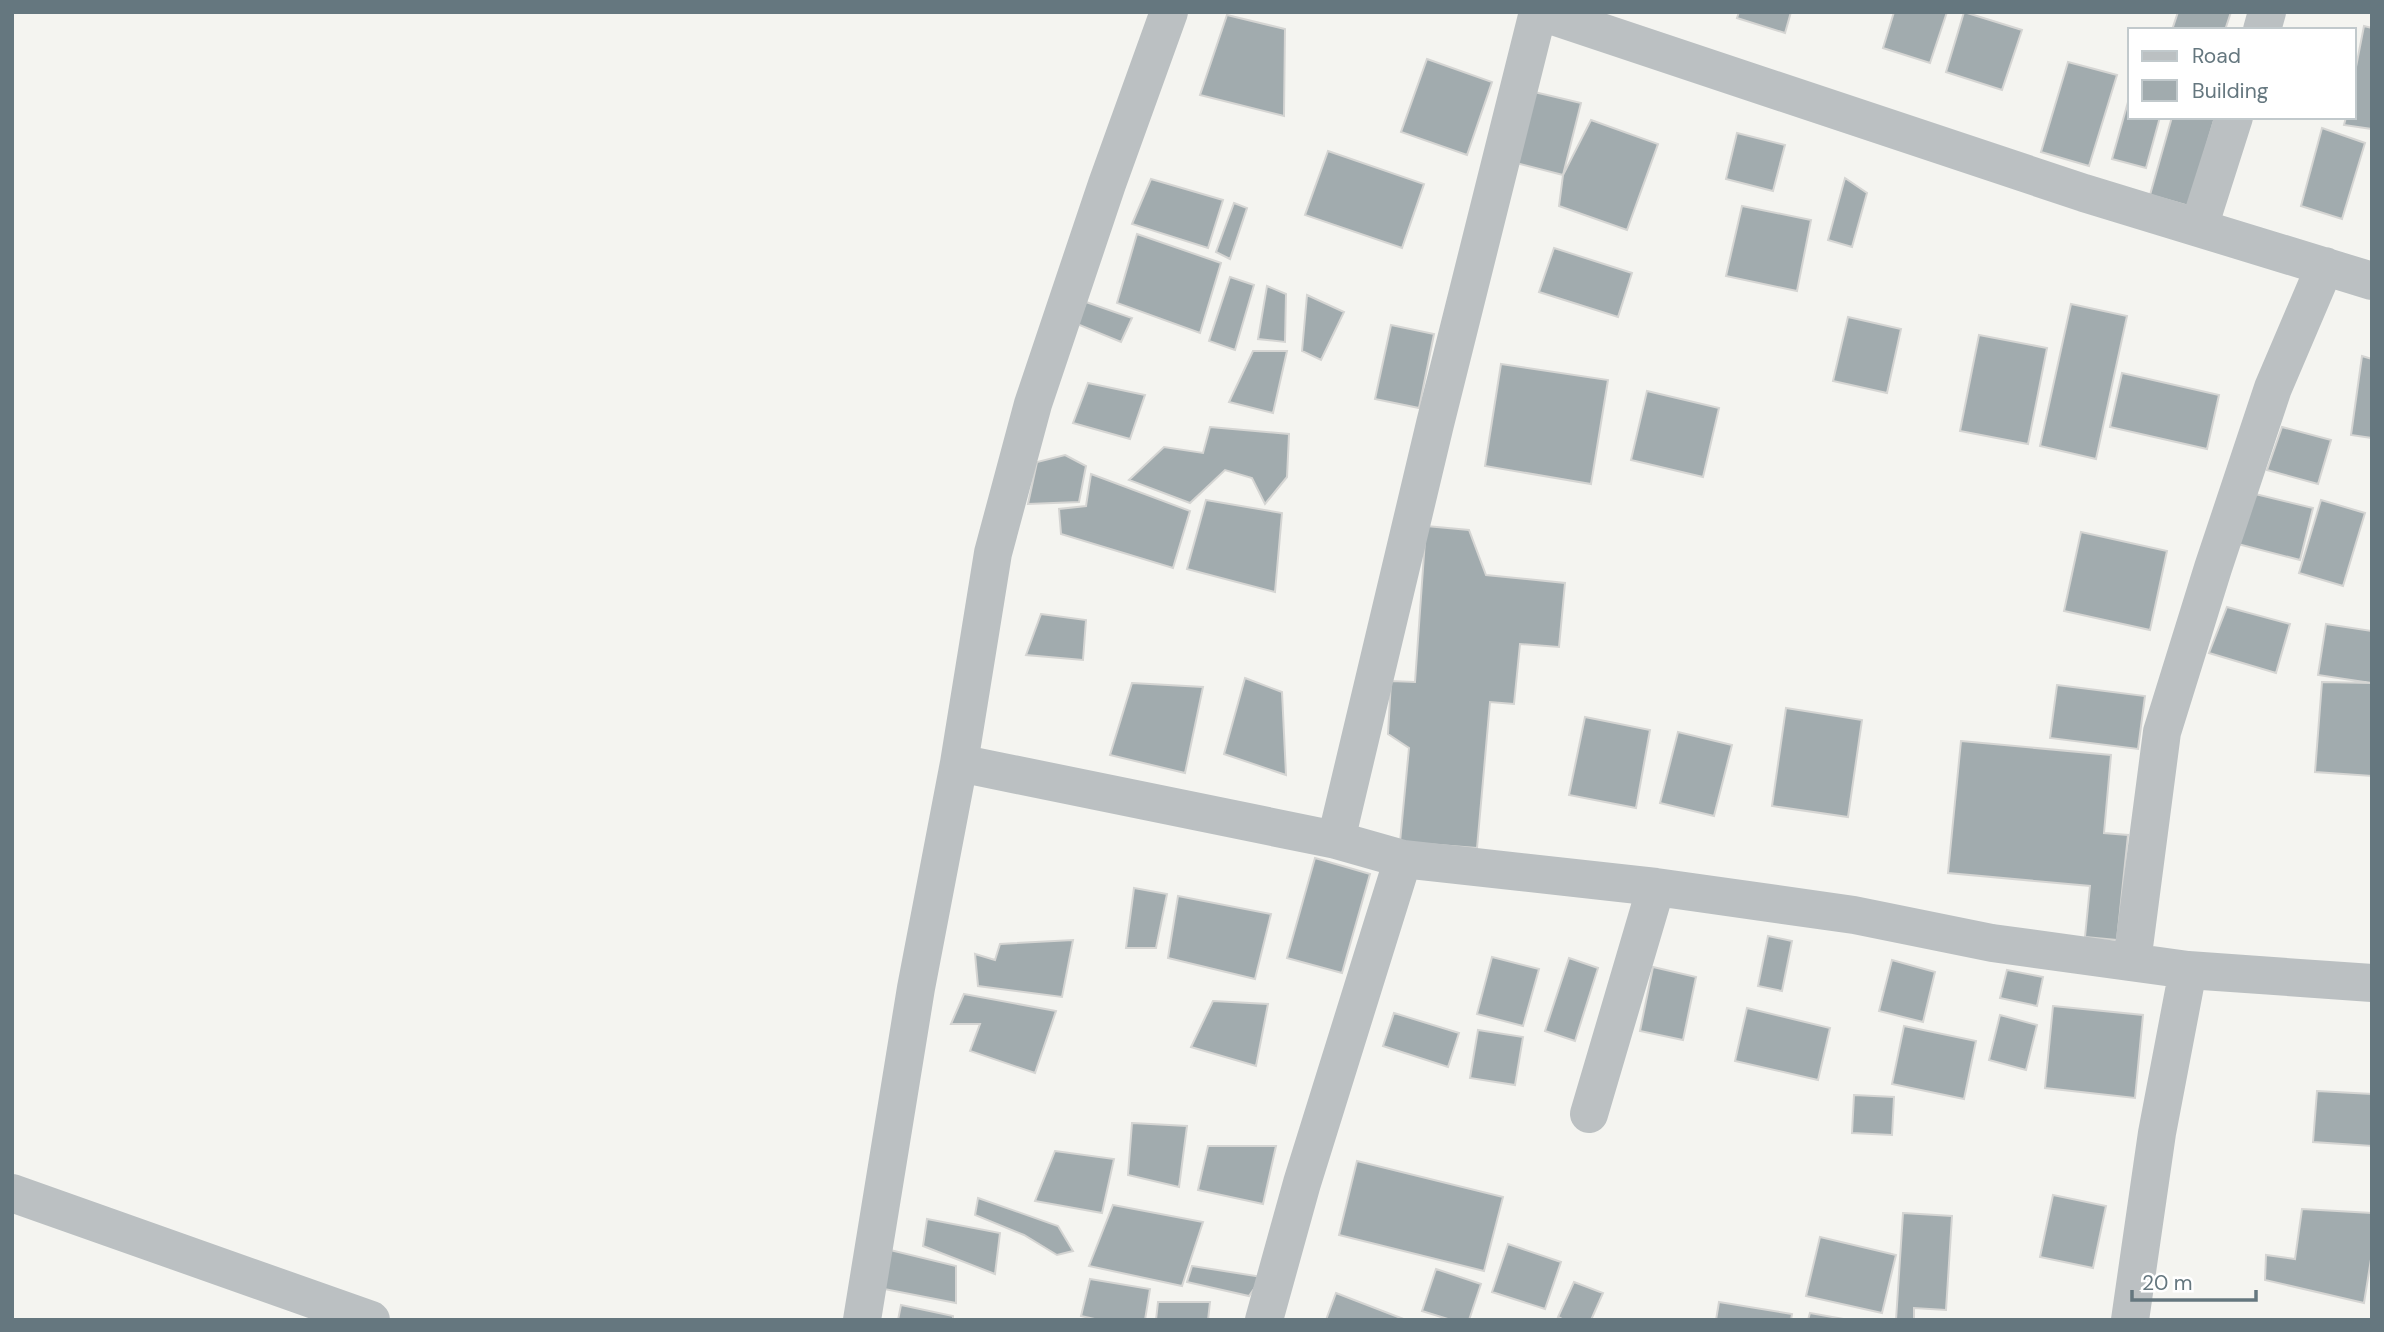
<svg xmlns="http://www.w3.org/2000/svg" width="2384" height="1332" font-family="'DM Sans',sans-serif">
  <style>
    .building { fill: #a1abae; stroke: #d5d5d3; stroke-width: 2 }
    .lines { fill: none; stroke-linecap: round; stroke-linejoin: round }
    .minor { stroke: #bbc0c2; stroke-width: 38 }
  </style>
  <rect width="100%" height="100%" fill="#f4f4f0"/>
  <path class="building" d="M1739,12h52l-6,21 -48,-15z
    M1894,12h53l-17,51 -47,-15z
    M1964,12l58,18 -20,60 -56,-18z
    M2178,12h53l-6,18h-53z
    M1227,15l58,14 -1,87 -84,-21z
    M2364,26l8,2v101l-28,-4 2,-8h8v-40z
    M1427,59l65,23 -25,73 -66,-23z
    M2068,62l49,13 -28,91 -48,-14z
    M1530,91l51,12 -18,72 -51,-13z
    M2128,102h2v15h30l-14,51 -34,-9z
    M2172,117h43l-26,89 -39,-11z
    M1591,120l67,24 -31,86 -68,-24 4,-31z
    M2322,128l43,15 -23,76 -41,-13z
    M1737,133l48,12 -12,46 -47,-12z
    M1328,151l96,33 -22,64 -97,-33z
    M1845,178l22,15 -15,54 -24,-7z
    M1151,179l72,21 -15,48 -76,-24z
    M1234,203l13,5 -17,51 -14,-7z
    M1742,206l69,14 -14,71 -71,-15z
    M1137,234l84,29 -21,70 -83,-30z
    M1554,248l78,25 -14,44 -79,-25z
    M1230,277l24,8 -19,65 -26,-9z
    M1267,286l19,8 -1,48 -27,-3z
    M1307,295l37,17 -23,48 -19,-9z
    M1086,302l46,16 -11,24 -44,-18z
    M2071,304l56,12 -31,143 -56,-13z
    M1848,317l53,12 -14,64 -54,-12z
    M1391,325l43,9 -15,74 -44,-9z
    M1979,335l68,13 -19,96 -68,-13z
    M1253,351h34l-14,62 -44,-11z
    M2362,356l10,3v79l-21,-3z
    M1501,364l107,16 -17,104 -106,-18z
    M2122,373l97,22 -12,54 -97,-22z
    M1088,383l57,12 -15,44 -57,-16z
    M1647,391l72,17 -16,69 -72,-17z
    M1210,427l79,7 -2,43 -22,27 -13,-26 -27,-8 -35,33 -61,-23 35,-33 39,6z
    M2282,427l49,13 -13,44 -51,-14z
    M1065,455l21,11 -7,36 -51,2 9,-42z
    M1091,474l99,37 -17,57 -112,-34 -2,-25 27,-3z
    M2247,492l66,16 -13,52 -66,-17z
    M1206,500l76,13 -7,79 -88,-23z
    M2321,500l44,13 -22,73 -44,-13z
    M1426,526l43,4 17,45 79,8 -6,64 -39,-3 -6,60 -24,-2 -13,146 -77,-6 9,-94 -21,-14 3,-53 24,1z
    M2081,532l86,19 -17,79 -86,-19z
    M2227,607l63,17 -14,49 -67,-20z
    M1041,614l45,6 -3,40 -57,-5z
    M2326,624l46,7 -1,52 -53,-8z
    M1245,678l37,14 4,83 -62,-21z
    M2322,682l50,1v93l-57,-4z
    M1132,683l71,4 -18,86 -75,-18z
    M2057,685l88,11 -7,53 -88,-11z
    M1786,708l76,12 -14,97 -76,-11z
    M1585,717l65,13 -14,78 -67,-13z
    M1678,732l54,13 -18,71 -54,-13z
    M1961,741l150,14 -7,78 24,2 -11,105 -32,-3 5,-51 -142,-13z
    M1315,858l55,16 -28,99 -55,-15z
    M1134,888l33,6 -11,54h-30z
    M1178,896l93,18 -16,65 -87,-21z
    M1768,936l24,5 -10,50 -24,-5z
    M1073,940l-11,57 -84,-11 -3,-32 20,6 5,-16z
    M1492,957l47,12 -16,57 -46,-12z
    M1569,958l29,10 -23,73 -30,-10z
    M1892,960l43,12 -12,50 -44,-11z
    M1653,967l43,10 -13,63 -43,-9z
    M2007,970l36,7 -6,29 -37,-8z
    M964,994l92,17 -21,62 -65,-22 10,-27h-29z
    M1213,1001l55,3 -12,62 -65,-19z
    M2053,1006l90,9 -8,83 -90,-10z
    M1747,1008l83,20 -12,52 -83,-19z
    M1394,1013l65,20 -11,34 -65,-21z
    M2000,1015l37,10 -11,45 -37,-10z
    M1904,1026l72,15 -12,58 -72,-15z
    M1478,1030l45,7 -8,48 -45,-7z
    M2317,1091l55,3v52l-59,-4z
    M1854,1095l40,2 -2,38 -40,-2z
    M1132,1123l55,3 -8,61 -51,-12z
    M1208,1146h68l-13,58 -65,-14z
    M1055,1151l59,8 -12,54 -67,-12z
    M1357,1161l146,36 -19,74 -145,-36z
    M2053,1195l53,11 -13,62 -53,-11z
    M978,1198l80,28 15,25 -16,4 -33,-20 -49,-20z
    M1113,1205l90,17 -21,64 -93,-20z
    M2302,1209l70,4v40l-8,50 -99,-23 1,-25 29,4z
    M1903,1213l49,3 -6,94 -32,-2v12h-18z
    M927,1219l73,14 -5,41 -72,-28z
    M1820,1237l76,18 -14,58 -76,-17z
    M1508,1244l53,18 -16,47 -53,-17z
    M886,1249l70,17v37l-77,-15z
    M1192,1266l70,11 -13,19 -62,-14z
    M1436,1269l45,15 -12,36h-18l-29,-9z
    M1090,1279l60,10 -5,31h-46l-18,-4z
    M1574,1282l29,11 -12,27h-27l-6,-3z
    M1336,1293l70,27h-80z
    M1158,1302h52l-2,18h-52z
    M1719,1302l73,12 -1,6h-75z
    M901,1305l52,11v4h-55z
    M1810,1313l39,7h-41z"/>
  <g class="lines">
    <path class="minor" d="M1541,12l543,181 288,88
      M2262,30l5,-18
      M2199,227l35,-110
      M959,763l377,77 67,19 253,28 198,28 138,28 196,27 184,13
      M1336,840l99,-416 103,-412
      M2132,962l30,-230 51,-164 60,-180 52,-122
      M1589,1114l67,-227
      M12,1193l359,127
      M862,1320l54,-332 43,-225 34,-210 40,-149 74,-220 62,-172
      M1264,1320l38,-137 101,-324
      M2130,1320l27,-187 31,-163"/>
  </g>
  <rect width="2384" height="1332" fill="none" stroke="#65777f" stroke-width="28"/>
  <rect x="2128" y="28" width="228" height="91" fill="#ffffff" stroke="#c1c9cc" stroke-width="2"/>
  <rect x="2142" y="51" width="35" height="10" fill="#bbc0c2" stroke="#c1c9cc" stroke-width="2"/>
  <text x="2192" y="63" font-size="21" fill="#65777f">Road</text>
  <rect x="2142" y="80" width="35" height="21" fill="#a1abae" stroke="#c1c9cc" stroke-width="2"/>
  <text x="2192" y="98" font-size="21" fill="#65777f">Building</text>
  <path d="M2132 1290v10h124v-10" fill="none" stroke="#65777f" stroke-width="3.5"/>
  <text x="2142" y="1290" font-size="21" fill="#65777f" stroke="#ffffff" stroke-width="5" paint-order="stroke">20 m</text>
</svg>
